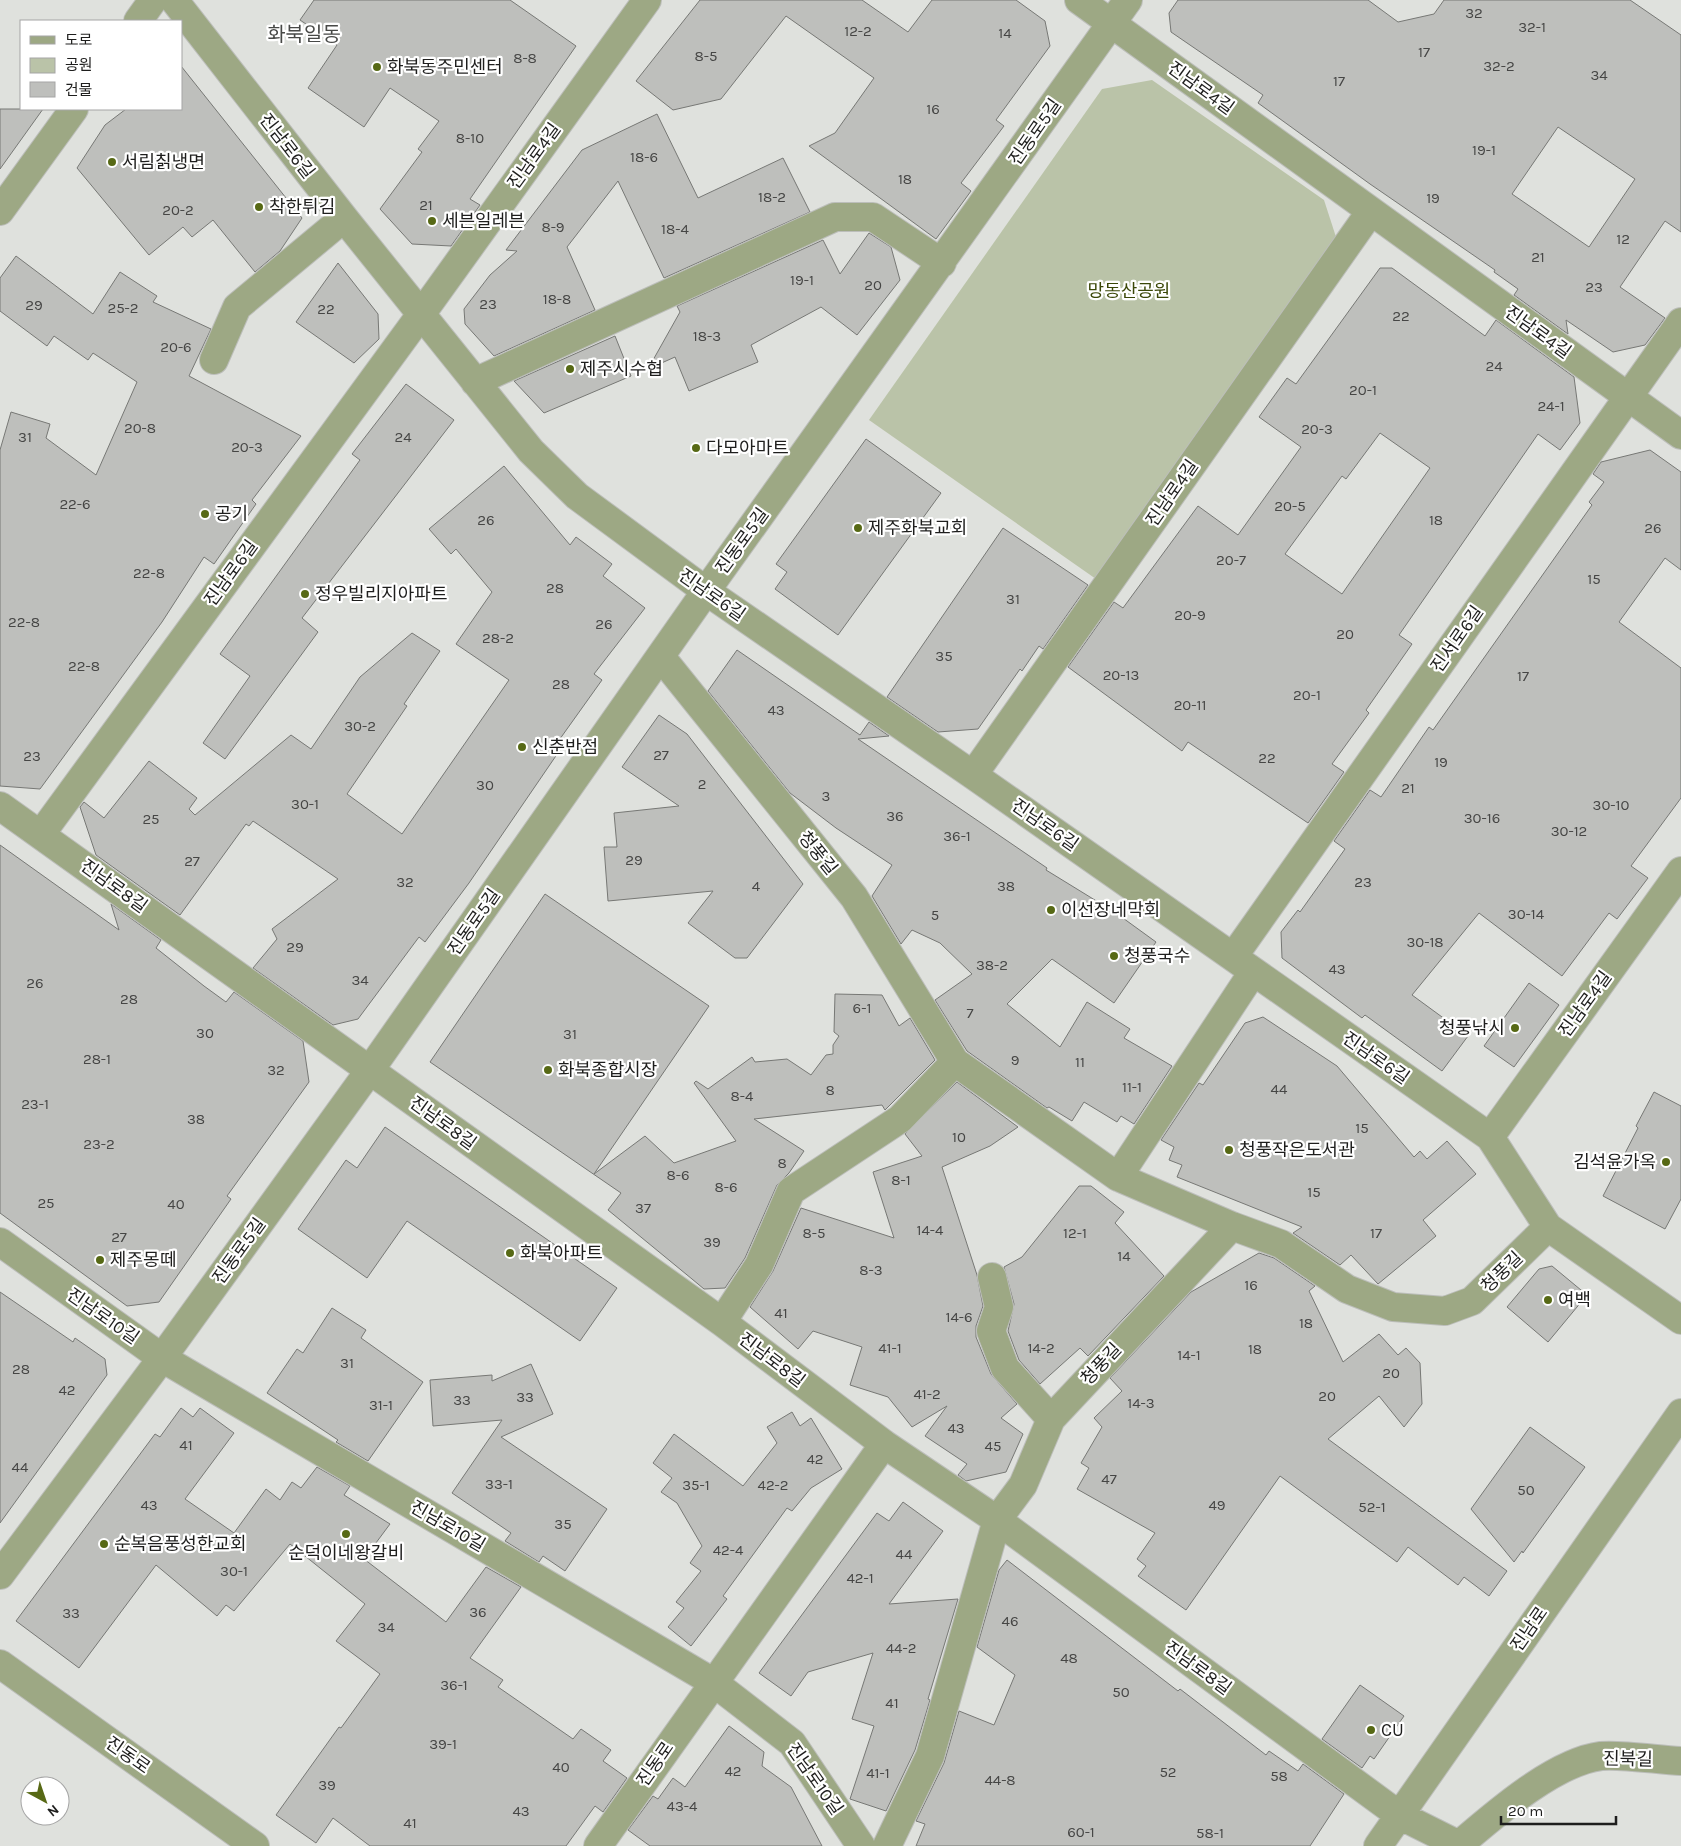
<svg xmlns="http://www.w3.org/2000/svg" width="1681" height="1846" font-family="Karla,'Noto Sans KR',sans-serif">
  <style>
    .green { fill: #bac3a8 }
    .building { fill: #bebfbc; stroke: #777875; fill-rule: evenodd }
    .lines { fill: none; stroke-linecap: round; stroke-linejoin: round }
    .minor-casing { stroke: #bcbeba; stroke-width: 30 }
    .minor { stroke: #9da884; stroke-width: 28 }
    .poi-dot { fill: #576915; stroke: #fff; stroke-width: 2 }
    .labels { text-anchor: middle; stroke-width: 4.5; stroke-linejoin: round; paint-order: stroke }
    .number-label { font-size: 15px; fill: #464645 }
    .poi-label { font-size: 18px; fill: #1e1e1d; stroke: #fff; text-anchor: start }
    .street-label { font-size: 18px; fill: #1e1e1d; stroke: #fff }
    .park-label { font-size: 18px; fill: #3a4707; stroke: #fff }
    .quarter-label { font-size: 20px; fill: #484947; stroke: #fff }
  </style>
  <rect width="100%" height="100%" fill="#dfe1dd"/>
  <path class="green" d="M1152,80l172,120 12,37 -240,342 -227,-159 233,-331z"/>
  <path class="building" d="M314,0h196l66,46 -106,153 10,6 -29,41 -39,-2 -32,-35 42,-57 -4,-3 21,-28 -49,-33 -26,39 -56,-39 29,-43 -37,-25z
    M700,0h162l46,32 24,-32h84l29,21 5,25 -54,74 8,6 -43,57 10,8 -35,48 -127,-93 26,-13 39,-55 -88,-62 -65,83 -48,11 -37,-29z
    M1178,0h190l30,22 36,-8 10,-14h186l51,35v197l-16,-11 -45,66 45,31 -20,27 -32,7 -47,-32 2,14 -54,-39 4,-6 -24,-17 1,-2 -125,-86 -112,-81 5,-8 -92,-63 -2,-19zM1558,127l77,52 -46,68 -77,-53z
    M181,66l121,152 -22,33 -25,21 -42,-52 -21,17 -9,-10 -34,28 -72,-87 28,-43 21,-16h55z
    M0,109h43l-43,60z
    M657,114l41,84 85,-40 27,54 -146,66 -46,-97 -51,66 28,63 -101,46 -29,-32 -1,-15 26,-34 27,-24 -11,-1 76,-100z
    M869,233l22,14 9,33 -43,55 -36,-28 -70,38 7,17 -69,29 -14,-34 -27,12 32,-57 -3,-6 146,-66 17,34z
    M16,256l77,58 27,-42 37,24 -4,6 58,27 -22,47 112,60 -49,64 4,4 -42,60 -10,-7 -42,65 -122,167 -40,-3v-336l11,-38 39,12 -4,14 50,37 41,-93 -44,-29 -5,7 -34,-24 -7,10 -47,-35v-33z
    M338,263l40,51 1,25 -25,24 -58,-41z
    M1380,268h12l93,68 11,-16 78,57 6,46 -20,27 -22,-16 -139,201 13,9 -46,66 3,3 -37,51 12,8 -36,51 -120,-81 -6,9 -114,-84 46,-65 9,6 75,-102 40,29 63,-88 -42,-30 28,-39 9,6zM1380,433l50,35 -88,126 -57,-40 57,-78 4,3z
    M615,336l16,40 -87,37 -30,-32z
    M406,384l48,36 -152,198 16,14 -93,127 -22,-16 47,-67 -30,-22 140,-194 -8,-6z
    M866,439l75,54 -103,142 -63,-46 12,-17 -11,-8z
    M1650,450l31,22v98l-16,-12 -46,64 62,46v130l-50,68 17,12 -31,41 -8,-6 -47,63 -83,-63 -67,82 56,41 -26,35 -77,-56 -3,3 -80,-60 -1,-26 17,-22 2,2 45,-63 -11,-8 36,-51 11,7 48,-70 4,3 159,-225 -3,-3 15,-20 -11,-8 8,-12z
    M504,466l66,79 6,-8 36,27 -9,12 42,32 -51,66 8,6 -45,63 5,4 -93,136 -44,59 -6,-5 -61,82 -25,6 -80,-57 24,-29 -5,-10 66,-50 -85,-58 -4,5 -3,-2 -66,91 -84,-60 -16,-48 4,-5 20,16 45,-57 48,37 -8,11 6,6 96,-80 20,14 49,-72 52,-44 28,18 -36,53 3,2 -60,88 55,40 107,-154 -53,-36 36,-52 -36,-43 -5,5 -22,-25z
    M1003,528l85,57 -45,64 -4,-3 -17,25 -2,-2 -42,60 -40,3 -51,-35z
    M737,650l123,85 9,-13 20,14 -31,3 189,129 -1,2 70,43 40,29 -42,61 -62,-44 -45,45 53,43 27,-45 43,27 -6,9 48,28 -38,58 -13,-8 -4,6 -33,-20 -12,19 -23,-14 -2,1 -80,-57 -32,-51 37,-26 -32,-31 -28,-13 -11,14 -29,-48 20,-31 -56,-37 -46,-35 -82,-102z
    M659,715l28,19 116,150 -56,74h-12l-47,-35 25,-32 -105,10 -4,-54h13l-3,-34 65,-7 -57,-39z
    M0,845l119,85 -8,-26 50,36 -5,8 48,38 22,16 8,-10 69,49 6,41 -82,114 4,3 -72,103 -32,4 -127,-93z
    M545,894l164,112 -115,168 51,-38 29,27 62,-22 -42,-58 2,-2 12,8 44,-32 3,5 32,-3 24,16 15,-20 7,-1v-9l6,-9 -5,-4 1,-38 47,1 17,31 11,-8 25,42 -50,50 -3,-5 -128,14 50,32 -15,22 -12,12 -32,73 -20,30 -21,1 -12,-10 -84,-69 13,-17 -191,-131z
    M1529,983l30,22 -45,62 -30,-21z
    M1263,1017l74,49 77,91 6,-6 7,8 20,-18 29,33 -53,46 13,16 -58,48 -27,-29 -11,10 -47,-32 9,-6 -125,-50 5,-12 -13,-5 5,-13 -13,-7 38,-57 4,2 42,-62z
    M957,1082l61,45 -28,19 -48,21 35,108 6,31 -7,20v11l15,37 26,30 -16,14 22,16 -17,38 -40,9 -8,-6 9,-11 -42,-28 22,-30 -35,21 -24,-30 -38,-12 12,-38 -49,-16 -15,18 -48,-42 23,-36 28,-63 93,30 -21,-66 49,-16 -17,-22z
    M1654,1092l27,14v93l-16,30 -62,-33 35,-68 -2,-2z
    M385,1127l232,161 -37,53 -173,-120 -40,57 -69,-49 48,-69 11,8z
    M1079,1186h12l33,26 -9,11 49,53 -76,80 -8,-8 -40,36 -21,-24 -11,-29 6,-27 -10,-37 18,-10z
    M1259,1253l15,5 41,28 -6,5 34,71 36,-28 19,21 8,-7 14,15 2,41 -18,23 -25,-31 -51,43 179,132 -18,25 -25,-19 -6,8 -50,-38 -11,15 -117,-86 -94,134 -48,-34 8,-10 -9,-7 18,-26 -78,-44 12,-21 -8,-5 21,-36 -8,-9 28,-27 -12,-13 81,-86z
    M1552,1266l35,29 -39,47 -41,-35 32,-38z
    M0,1292l73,50 2,-4 30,21 2,16 -107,148z
    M332,1308l34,22 -5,8 62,44 -55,79 -32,-19 2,-2 -71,-47 30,-44 6,4z
    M531,1364l22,50 -52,23 106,72 -42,62 -22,-15 -4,6 -34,-21 6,-8 -59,-40 50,-73 -69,6 -3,-46 62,-5v6z
    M181,1408l12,9 7,-9 34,25 -49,66 49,34 32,-44 14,11 12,-18 9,6 16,-21 33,19 -6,9 46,29 -26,35 82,63 40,-55 35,20 -51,71 33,22 -5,7 75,52 8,-10 30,21 -8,11 24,17 -24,34 -8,-6 -29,40h-196l-37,-28 -17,25 -40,-28 63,-88 2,1 39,-54 -44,-33 29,-37 -75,-60 -56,67 -8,-6 -9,11 -61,-51 -77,103 -63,-47 139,-187 5,3z
    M792,1412l8,14 11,-8 31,51 -31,19 -19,23 -5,-3 -64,88 4,3 -36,47 -23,-19 16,-19 -8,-6 25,-31 -11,-8 12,-17 -25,-43 -16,-11 11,-14 -19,-15 21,-29 69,52 34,-43 -10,-16z
    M1530,1427l55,40 -62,86 -1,-2 -8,11 -43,-53z
    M903,1502l40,29 -54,73 69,-5 -30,100 2,1 -15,50 -29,61 -36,-12 24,-73 -22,-7 21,-66 -65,19 -17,24 -32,-23 118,-160 12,8z
    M1007,1560l171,131 2,-2 86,66 3,-4 29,20 5,-7 41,30 -34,52h-394l9,-22 -9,-3 28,-58 15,-52 35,14 21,-50 -38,-28 22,-77z
    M1360,1685l44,31 -30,43 -4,-3 -8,12 -40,-29z
    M729,1726l35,26 -2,14 29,21 31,59h-172l-22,-16 25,-34 5,3 15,-21 12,9z"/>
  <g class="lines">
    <defs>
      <path id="minor" d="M174,0l170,218 187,233 46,45 129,95 267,184 517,362 58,90 133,93
        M1079,0l602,435
        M138,21l15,-21
        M0,211l74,-102
        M214,360l23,-53 107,-89
        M475,382l360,-165h38l69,46
        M661,657l193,240 101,165 163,115 114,49 49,18 66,45 46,18 52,4 27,-10 76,-74
        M973,775l398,-564
        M0,806l722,516 162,122 113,76 402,295 60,30c35,-30 95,-83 142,-89 20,-2 58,4 80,5
        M41,834l381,-521 225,-313
        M1233,957l448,-635
        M1490,1137l191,-266
        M1118,1177l135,-205
        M0,1242l162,116 551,324 79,61 69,103
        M992,1277l7,30 -8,24 14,37 46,51
        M722,1322l37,-57 32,-74 109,-72 55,-57
        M0,1575l162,-217 208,-288 336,-479 422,-591
        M0,1664l255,182
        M598,1846l286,-402
        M887,1846l43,-90 67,-236 26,-35 28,-66 181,-193
        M1378,1846l303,-433"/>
    </defs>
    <use href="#minor" class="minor-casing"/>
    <use href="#minor" class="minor"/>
  </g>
  <g class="poi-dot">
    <circle cx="377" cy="67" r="5"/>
    <circle cx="112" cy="162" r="5"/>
    <circle cx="259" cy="207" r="5"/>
    <circle cx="432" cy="221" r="5"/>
    <circle cx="570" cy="369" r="5"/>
    <circle cx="696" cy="448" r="5"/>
    <circle cx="205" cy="514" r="5"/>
    <circle cx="858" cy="528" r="5"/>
    <circle cx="305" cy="594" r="5"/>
    <circle cx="522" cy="747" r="5"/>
    <circle cx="1051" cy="910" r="5"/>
    <circle cx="1114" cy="956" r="5"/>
    <circle cx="1515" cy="1028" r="5"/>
    <circle cx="548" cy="1070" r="5"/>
    <circle cx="1229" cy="1150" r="5"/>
    <circle cx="1666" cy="1162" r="5"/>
    <circle cx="510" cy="1253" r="5"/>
    <circle cx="100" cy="1260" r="5"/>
    <circle cx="1548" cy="1300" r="5"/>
    <circle cx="346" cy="1534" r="5"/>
    <circle cx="104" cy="1544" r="5"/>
    <circle cx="1371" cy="1730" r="5"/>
  </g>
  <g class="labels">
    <g class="number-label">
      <text x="1474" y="18">32</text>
      <text x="1532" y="32">32-1</text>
      <text x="858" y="36">12-2</text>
      <text x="1005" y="38">14</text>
      <text x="1424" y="57">17</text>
      <text x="706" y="61">8-5</text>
      <text x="525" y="63">8-8</text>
      <text x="1499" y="71">32-2</text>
      <text x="1599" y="80">34</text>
      <text x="1339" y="86">17</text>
      <text x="933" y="114">16</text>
      <text x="470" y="143">8-10</text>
      <text x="1484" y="155">19-1</text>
      <text x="644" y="162">18-6</text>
      <text x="905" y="184">18</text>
      <text x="772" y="202">18-2</text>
      <text x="1433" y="203">19</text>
      <text x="426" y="210">21</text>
      <text x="178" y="215">20-2</text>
      <text x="553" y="232">8-9</text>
      <text x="675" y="234">18-4</text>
      <text x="1623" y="244">12</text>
      <text x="1538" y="262">21</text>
      <text x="802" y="285">19-1</text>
      <text x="873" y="290">20</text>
      <text x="1594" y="292">23</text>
      <text x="557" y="304">18-8</text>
      <text x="488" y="309">23</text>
      <text x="34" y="310">29</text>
      <text x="123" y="313">25-2</text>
      <text x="326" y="314">22</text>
      <text x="1401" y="321">22</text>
      <text x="707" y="341">18-3</text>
      <text x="176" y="352">20-6</text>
      <text x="1494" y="371">24</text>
      <text x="1363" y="395">20-1</text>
      <text x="1551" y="411">24-1</text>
      <text x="140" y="433">20-8</text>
      <text x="1317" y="434">20-3</text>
      <text x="25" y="442">31</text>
      <text x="403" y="442">24</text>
      <text x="247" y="452">20-3</text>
      <text x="75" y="509">22-6</text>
      <text x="1290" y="511">20-5</text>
      <text x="486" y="525">26</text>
      <text x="1436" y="525">18</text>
      <text x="1653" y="533">26</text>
      <text x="1231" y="565">20-7</text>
      <text x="149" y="578">22-8</text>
      <text x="1594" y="584">15</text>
      <text x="555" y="593">28</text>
      <text x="1013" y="604">31</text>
      <text x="1190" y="620">20-9</text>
      <text x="24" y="627">22-8</text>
      <text x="604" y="629">26</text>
      <text x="1345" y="639">20</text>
      <text x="498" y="643">28-2</text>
      <text x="944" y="661">35</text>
      <text x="84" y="671">22-8</text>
      <text x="1121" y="680">20-13</text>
      <text x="1523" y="681">17</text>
      <text x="561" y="689">28</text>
      <text x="1307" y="700">20-1</text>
      <text x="1190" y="710">20-11</text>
      <text x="776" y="715">43</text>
      <text x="360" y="731">30-2</text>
      <text x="661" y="760">27</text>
      <text x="32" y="761">23</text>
      <text x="1267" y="763">22</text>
      <text x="1441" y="767">19</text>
      <text x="702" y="789">2</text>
      <text x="485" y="790">30</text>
      <text x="1408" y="793">21</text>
      <text x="826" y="801">3</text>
      <text x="305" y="809">30-1</text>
      <text x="1611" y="810">30-10</text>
      <text x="895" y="821">36</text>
      <text x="1482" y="823">30-16</text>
      <text x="151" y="824">25</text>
      <text x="1569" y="836">30-12</text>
      <text x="957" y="841">36-1</text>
      <text x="634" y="865">29</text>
      <text x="192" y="866">27</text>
      <text x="405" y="887">32</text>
      <text x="1363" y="887">23</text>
      <text x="756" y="891">4</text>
      <text x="1006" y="891">38</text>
      <text x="1526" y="919">30-14</text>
      <text x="935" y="920">5</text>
      <text x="1425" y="947">30-18</text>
      <text x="295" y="952">29</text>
      <text x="992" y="970">38-2</text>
      <text x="1337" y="974">43</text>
      <text x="360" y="985">34</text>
      <text x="35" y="988">26</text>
      <text x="129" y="1004">28</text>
      <text x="862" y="1013">6-1</text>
      <text x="970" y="1018">7</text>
      <text x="205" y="1038">30</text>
      <text x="570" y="1039">31</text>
      <text x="97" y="1064">28-1</text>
      <text x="1015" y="1065">9</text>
      <text x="1080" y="1067">11</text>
      <text x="276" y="1075">32</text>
      <text x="1132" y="1092">11-1</text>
      <text x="1279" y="1094">44</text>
      <text x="830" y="1095">8</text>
      <text x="742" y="1101">8-4</text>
      <text x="35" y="1109">23-1</text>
      <text x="196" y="1124">38</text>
      <text x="1362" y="1133">15</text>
      <text x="959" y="1142">10</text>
      <text x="99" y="1149">23-2</text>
      <text x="782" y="1168">8</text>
      <text x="678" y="1180">8-6</text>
      <text x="901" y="1185">8-1</text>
      <text x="726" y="1192">8-6</text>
      <text x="1314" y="1197">15</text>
      <text x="46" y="1208">25</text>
      <text x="176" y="1209">40</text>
      <text x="643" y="1213">37</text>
      <text x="930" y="1235">14-4</text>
      <text x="814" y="1238">8-5</text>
      <text x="1075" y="1238">12-1</text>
      <text x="1376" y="1238">17</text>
      <text x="119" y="1242">27</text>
      <text x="712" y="1247">39</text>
      <text x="1124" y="1261">14</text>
      <text x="871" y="1275">8-3</text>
      <text x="1251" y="1290">16</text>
      <text x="781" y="1318">41</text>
      <text x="959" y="1322">14-6</text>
      <text x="1306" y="1328">18</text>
      <text x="890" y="1353">41-1</text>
      <text x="1041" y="1353">14-2</text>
      <text x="1255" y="1354">18</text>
      <text x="1189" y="1360">14-1</text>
      <text x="347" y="1368">31</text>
      <text x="21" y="1374">28</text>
      <text x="1391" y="1378">20</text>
      <text x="67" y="1395">42</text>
      <text x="927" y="1399">41-2</text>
      <text x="1327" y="1401">20</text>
      <text x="525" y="1402">33</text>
      <text x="462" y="1405">33</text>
      <text x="1141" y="1408">14-3</text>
      <text x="381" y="1410">31-1</text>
      <text x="956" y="1433">43</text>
      <text x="186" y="1450">41</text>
      <text x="993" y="1451">45</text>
      <text x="815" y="1464">42</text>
      <text x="20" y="1472">44</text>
      <text x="1109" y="1484">47</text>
      <text x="499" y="1489">33-1</text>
      <text x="696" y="1490">35-1</text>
      <text x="773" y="1490">42-2</text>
      <text x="1526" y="1495">50</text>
      <text x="149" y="1510">43</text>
      <text x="1217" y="1510">49</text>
      <text x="1372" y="1512">52-1</text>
      <text x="563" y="1529">35</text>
      <text x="728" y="1555">42-4</text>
      <text x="904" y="1559">44</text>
      <text x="234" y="1576">30-1</text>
      <text x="860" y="1583">42-1</text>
      <text x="478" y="1617">36</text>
      <text x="71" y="1618">33</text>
      <text x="1010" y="1626">46</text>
      <text x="386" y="1632">34</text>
      <text x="901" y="1653">44-2</text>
      <text x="1069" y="1663">48</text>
      <text x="454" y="1690">36-1</text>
      <text x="1121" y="1697">50</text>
      <text x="892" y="1708">41</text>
      <text x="443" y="1749">39-1</text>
      <text x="561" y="1772">40</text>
      <text x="733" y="1776">42</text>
      <text x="1168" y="1777">52</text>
      <text x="878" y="1778">41-1</text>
      <text x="1279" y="1781">58</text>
      <text x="1000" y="1785">44-8</text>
      <text x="327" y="1790">39</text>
      <text x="682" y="1811">43-4</text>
      <text x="521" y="1816">43</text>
      <text x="410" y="1828">41</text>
      <text x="1081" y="1837">60-1</text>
      <text x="1210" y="1838">58-1</text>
    </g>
    <g class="poi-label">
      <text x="387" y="73">화북동주민센터</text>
      <text x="122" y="168">서림칡냉면</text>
      <text x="269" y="213">착한튀김</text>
      <text x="442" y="227">세븐일레븐</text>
      <text x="580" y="375">제주시수협</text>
      <text x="706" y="454">다모아마트</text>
      <text x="215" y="520">공기</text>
      <text x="868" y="534">제주화북교회</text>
      <text x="315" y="600">정우빌리지아파트</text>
      <text x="532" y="753">신춘반점</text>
      <text x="1061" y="916">이선장네막회</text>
      <text x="1124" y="962">청풍국수</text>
      <text x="1505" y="1034" text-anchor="end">청풍낚시</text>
      <text x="558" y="1076">화북종합시장</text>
      <text x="1239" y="1156">청풍작은도서관</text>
      <text x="1656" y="1168" text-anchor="end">김석윤가옥</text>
      <text x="520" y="1259">화북아파트</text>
      <text x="110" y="1266">제주몽떼</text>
      <text x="1558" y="1306">여백</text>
      <text x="114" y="1550">순복음풍성한교회</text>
      <text x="346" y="1559" text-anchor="middle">순덕이네왕갈비</text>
      <text x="1381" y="1736">CU</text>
    </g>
    <g class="street-label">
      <text transform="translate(1201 88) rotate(36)" y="6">진남로4길</text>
      <text transform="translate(1035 132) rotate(-55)" y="6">진동로5길</text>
      <text transform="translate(287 146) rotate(52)" y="6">진남로6길</text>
      <text transform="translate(534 156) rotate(-54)" y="6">진남로4길</text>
      <text transform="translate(1538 332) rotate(36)" y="6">진남로4길</text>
      <text transform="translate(1172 493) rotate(-55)" y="6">진남로4길</text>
      <text transform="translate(742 541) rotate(-54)" y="6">진동로5길</text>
      <text transform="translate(231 573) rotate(-54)" y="6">진남로6길</text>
      <text transform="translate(712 595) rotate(35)" y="6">진남로6길</text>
      <text transform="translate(1457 639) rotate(-55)" y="6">진서로6길</text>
      <text transform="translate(1045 825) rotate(35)" y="6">진남로6길</text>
      <text transform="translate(818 853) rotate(51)" y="6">청풍길</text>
      <text transform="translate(114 886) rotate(36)" y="6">진남로8길</text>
      <text transform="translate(474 922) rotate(-55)" y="6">진동로5길</text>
      <text transform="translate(1585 1004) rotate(-54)" y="6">진남로4길</text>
      <text transform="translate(1376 1058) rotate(35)" y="6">진남로6길</text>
      <text transform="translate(443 1123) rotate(36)" y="6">진남로8길</text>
      <text transform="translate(239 1251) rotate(-54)" y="6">진동로5길</text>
      <text transform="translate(1502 1272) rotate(-44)" y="6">청풍길</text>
      <text transform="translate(103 1316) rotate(35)" y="6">진남로10길</text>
      <text transform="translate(772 1360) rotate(37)" y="6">진남로8길</text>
      <text transform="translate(1101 1364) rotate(-47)" y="6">청풍길</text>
      <text transform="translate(448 1526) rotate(30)" y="6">진남로10길</text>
      <text transform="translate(1529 1629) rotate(-55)" y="6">진남로</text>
      <text transform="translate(1198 1668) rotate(36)" y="6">진남로8길</text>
      <text transform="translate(128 1755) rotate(35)" y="6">진동로</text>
      <text transform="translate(1628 1759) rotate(1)" y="6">진북길</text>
      <text transform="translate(655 1764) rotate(-55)" y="6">진동로</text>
      <text transform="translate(815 1779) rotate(55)" y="6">진남로10길</text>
    </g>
    <g class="park-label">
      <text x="1129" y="297">망동산공원</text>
    </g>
    <g class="quarter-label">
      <text x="304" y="41">화북일동</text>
    </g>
  </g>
  <rect x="20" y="20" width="162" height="90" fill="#ffffff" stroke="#a5a5a5"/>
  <rect x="30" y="36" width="25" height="8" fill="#9da884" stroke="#a5a5a5"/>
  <text x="65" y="45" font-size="15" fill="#1e1e1d">도로</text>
  <rect x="30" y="58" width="25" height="15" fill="#bac3a8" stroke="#a5a5a5"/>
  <text x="65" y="70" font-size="15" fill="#1e1e1d">공원</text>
  <rect x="30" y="82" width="25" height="15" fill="#bebfbc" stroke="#a5a5a5"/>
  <text x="65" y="95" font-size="15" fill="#1e1e1d">건물</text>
  <g transform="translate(45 1801) rotate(140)"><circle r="24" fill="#ffffff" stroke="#a5a5a5"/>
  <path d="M0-4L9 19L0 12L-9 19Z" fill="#576915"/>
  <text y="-8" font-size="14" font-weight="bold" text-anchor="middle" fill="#1e1e1d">N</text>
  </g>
  <path d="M1501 1816v8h115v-8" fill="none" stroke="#1e1e1d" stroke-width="2.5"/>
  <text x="1508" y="1816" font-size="15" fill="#1e1e1d" stroke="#ffffff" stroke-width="4" paint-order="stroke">20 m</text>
</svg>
